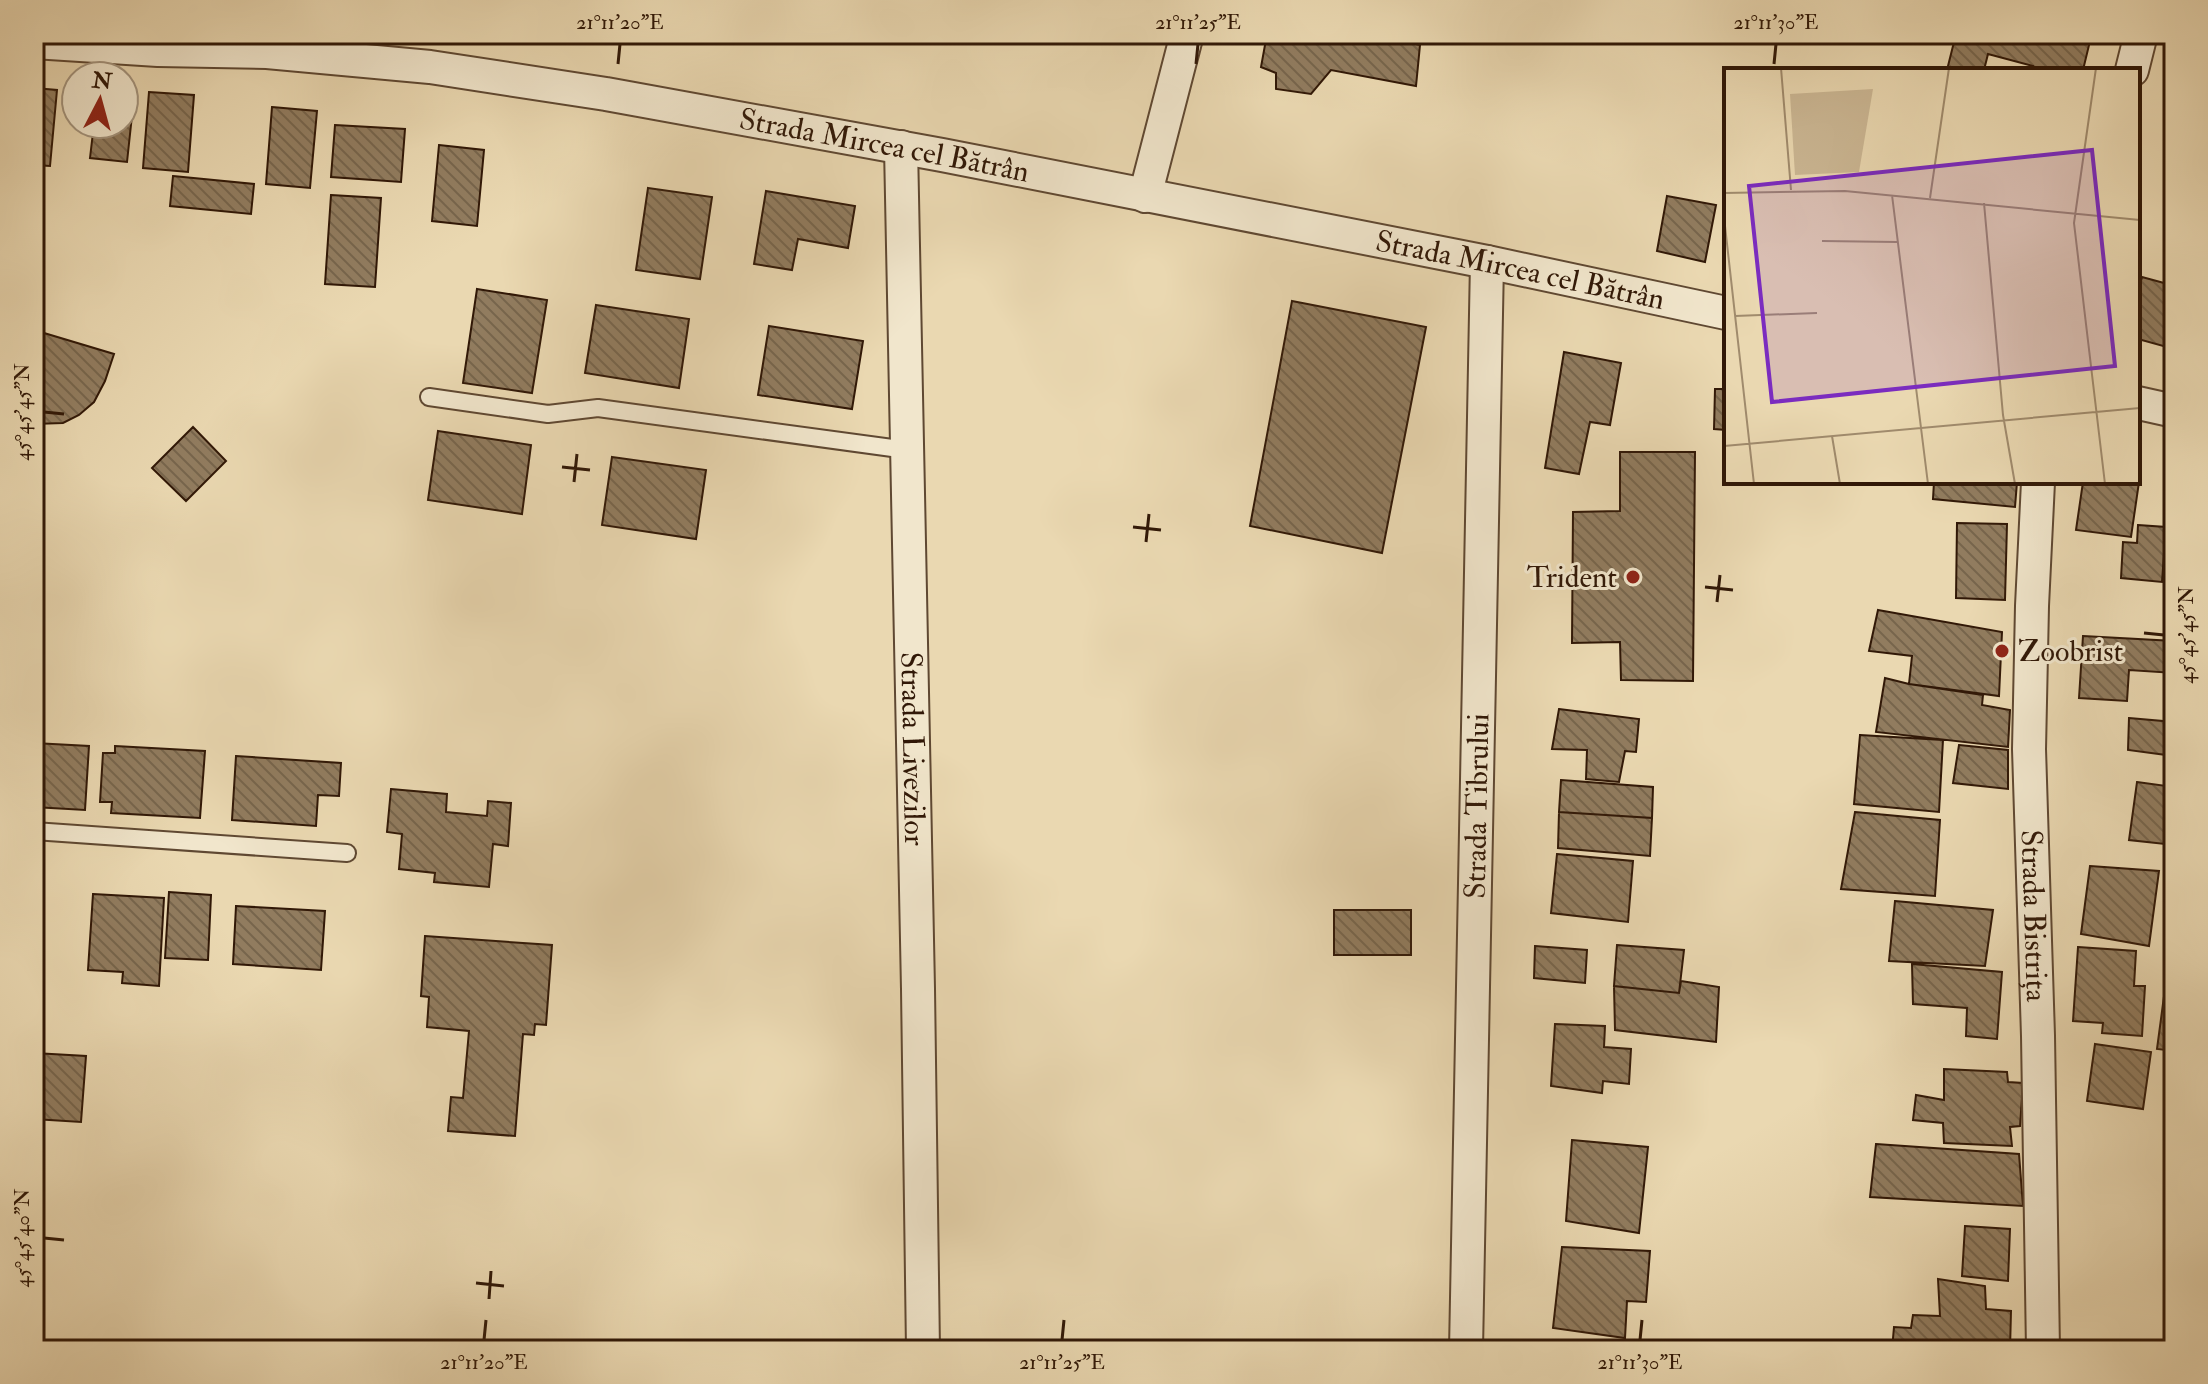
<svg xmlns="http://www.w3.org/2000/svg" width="2208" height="1384" font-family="'IM FELL Double Pica',serif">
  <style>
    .building { fill: url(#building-back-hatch); stroke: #311807; stroke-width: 2 }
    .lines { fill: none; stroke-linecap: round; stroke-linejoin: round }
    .lane-casing { stroke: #5f4832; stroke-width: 20 }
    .street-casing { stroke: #5f4832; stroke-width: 36 }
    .lane { stroke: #f1e6cc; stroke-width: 16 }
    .street { stroke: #f1e6cc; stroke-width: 32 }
    .ticks { fill: none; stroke: #311807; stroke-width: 3 }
    .poi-dot { fill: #8f2418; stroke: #f1e6cc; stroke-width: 3 }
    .labels { text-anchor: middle; stroke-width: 6; stroke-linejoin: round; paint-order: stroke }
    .street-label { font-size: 30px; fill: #311807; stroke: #f1e6cc }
    .poi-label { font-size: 30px; fill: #311807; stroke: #f1e6cc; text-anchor: end }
    .inset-road { fill: none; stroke: #a08b6d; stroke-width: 2 }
    .view { fill: #7b2cbf; fill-opacity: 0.15; stroke: #7b2cbf; stroke-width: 4 }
    .inset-edge { fill: none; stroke: #311807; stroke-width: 4 }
    .neatline { fill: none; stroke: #311807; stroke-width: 3 }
    .ticks-label { font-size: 20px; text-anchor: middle; fill: #311807 }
  </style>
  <defs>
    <pattern id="building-back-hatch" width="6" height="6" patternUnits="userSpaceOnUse" patternTransform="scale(2)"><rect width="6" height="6" fill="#917c5f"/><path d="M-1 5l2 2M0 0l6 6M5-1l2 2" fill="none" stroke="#77654c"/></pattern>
  </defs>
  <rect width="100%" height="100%" fill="#ead8b1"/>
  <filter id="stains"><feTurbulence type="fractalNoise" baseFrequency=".0025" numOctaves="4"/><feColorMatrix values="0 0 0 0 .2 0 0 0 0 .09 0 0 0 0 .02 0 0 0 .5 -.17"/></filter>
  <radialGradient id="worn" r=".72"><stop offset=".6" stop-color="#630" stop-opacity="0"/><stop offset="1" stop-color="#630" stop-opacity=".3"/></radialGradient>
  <path class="building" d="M1267,34h109l44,11 -4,41 -85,-16 -20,24 -35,-5v-16l-15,-6z
    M1956,34h109l25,7 -7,29h-51l1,-4 -45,-12 -4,16h-37z
    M34,88l23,2 -7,76 -16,-1z
    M149,92l45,3 -6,77 -45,-4z
    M124,96l10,1 -7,65 -37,-4 4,-34h30z
    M272,107l45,4 -7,77 -44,-4z
    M335,125l70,4 -4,53 -70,-5z
    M439,145l45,5 -7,76 -45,-5z
    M173,176l81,8 -3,30 -81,-8z
    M648,188l64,9 -12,82 -64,-9z
    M766,191l89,15 -7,42 -50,-9 -6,31 -38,-6z
    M331,195l50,3 -6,89 -50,-3z
    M1667,196l49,9 -11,57 -48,-11z
    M2167,274l7,1v74l-36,-10v-47l4,-15 22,6z
    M477,289l70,11 -15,93 -69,-10z
    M1292,301l134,26 -44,226 -132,-27z
    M596,305l93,14 -10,69 -94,-15z
    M769,326l94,15 -11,68 -94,-14z
    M34,330l80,24 -9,27 -11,21 -15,13 -16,8 -29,1z
    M1564,352l57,11 -11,62 -20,-3 -11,52 -34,-6z
    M1715,389h11v41l-12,-1z
    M193,427l33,34 -40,40 -34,-33z
    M438,431l93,14 -9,69 -94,-14z
    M1620,452h75l-2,229 -72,-1 -1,-38 -48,1 1,-131 47,-1z
    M612,457l94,13 -10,69 -94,-14z
    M1934,482h83l-2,25 -82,-8z
    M2083,482h56l-8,55 -55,-7z
    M1957,523l50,1 -2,76 -49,-2z
    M2138,525l28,2 -4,55 -41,-4 2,-36 14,1z
    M1878,610l124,22 -3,64 -90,-12 3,-28 -43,-5z
    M2083,636l91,5v32l-45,-3 -2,31 -48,-3z
    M1885,678l24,6 74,11 -1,10 28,5 -2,37 -132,-15z
    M1559,709l80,10 -3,33 -11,-1 -6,31 -33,-3 1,-29 -35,-1z
    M2129,718l45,4v34l-46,-6z
    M1860,735l83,5 -4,72 -85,-8z
    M34,743l55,3 -4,64 -51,-3z
    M1959,745l49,5v39l-55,-6z
    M115,746l90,5 -5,67 -89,-5 1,-11h-12l3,-49h12z
    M236,756l105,7 -2,33 -21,-1 -2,31 -84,-6z
    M1561,780l92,7 -1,31 -93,-6z
    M2137,782l37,5v58l-45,-5z
    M391,789l56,5 -1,18 41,4 1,-15 23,2 -3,43 -15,-2 -4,43 -55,-5 1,-9 -36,-4 3,-35 -15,-2z
    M1559,812l93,6 -2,38 -92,-8z
    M1855,812l85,8 -5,76 -94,-7z
    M1557,854l76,7 -5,61 -77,-9z
    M2090,866l69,5 -10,75 -68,-12z
    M169,892l42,3 -3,65 -43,-2z
    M93,894l71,4 -5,88 -37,-3 1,-11 -35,-2z
    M1895,901l98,9 -8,56 -96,-5z
    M236,906l89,5 -4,59 -88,-6z
    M1334,910h77v45h-77z
    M425,936l127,9 -6,80 -11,-1 -1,11 -11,-1 -8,102 -67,-5 3,-34 12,1 6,-67 -42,-4 2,-30 -8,-1z
    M1617,945l67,5 -5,43 -65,-7z
    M1535,946l52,4 -2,33 -51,-5z
    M2078,947l58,4 -2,35h11l-3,50 -40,-3 1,-10 -30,-2z
    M1912,964l90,8 -5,67 -31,-3 1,-28 -54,-4z
    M2168,966l6,1v84l-17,-2z
    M1681,981l38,6 -3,55 -101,-12 -1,-44 65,7z
    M1555,1024l50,2 -1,21 27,2 -2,35 -26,-3 -1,12 -51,-7z
    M2095,1044l56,8 -8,57 -56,-8z
    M34,1053l52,3 -5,66 -47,-3z
    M1944,1069l63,3 1,10 15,1 -3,43 -10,1 2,19 -68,-3 -1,-20 -30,-3 3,-25 28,5z
    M1572,1140l76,7 -9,86 -73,-12z
    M1876,1144l143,10 4,52 -153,-9z
    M1965,1226l45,3 -2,52 -46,-5z
    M1562,1247l88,4 -4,51 -19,-1 -2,37 -72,-10z
    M1938,1279l47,7 1,23 25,2 -1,39h-118l2,-23 17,1 2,-13 27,1z"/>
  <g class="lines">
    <defs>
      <path id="lane" d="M429,397l119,17 50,-6 309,42
        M34,831l313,22"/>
      <g id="street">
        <path id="s1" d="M34,42l124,8 109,2 163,15 176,27 336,61 545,107 239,51"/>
        <path d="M2132,70l9,-36"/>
        <path id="s2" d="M901,147l17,842 5,361"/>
        <path d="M1145,196l42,-162"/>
        <path d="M2138,403l36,8"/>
        <path id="s3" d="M2038,482l-6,124 -3,143 9,287 5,314"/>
        <path id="s4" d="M1466,1350l21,-1088"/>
      </g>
    </defs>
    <use href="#lane" class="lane-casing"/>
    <use href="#street" class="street-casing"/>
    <use href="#lane" class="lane"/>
    <use href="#street" class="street"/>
  </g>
  <path class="ticks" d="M618,64l2,-20M1196,64l2,-20M1774,64l2,-20M44,412l20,2M562,467l28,3M574,482l3,-28M1133,527l28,3M1146,542l3,-28M1705,587l28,3M1717,602l3,-27M2144,633l20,2M44,1238l20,2M476,1283l28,3M489,1299l2,-28M484,1340l2,-20M1062,1340l2,-20M1640,1340l2,-20"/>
  <g class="poi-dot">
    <circle cx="1633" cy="577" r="8"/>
    <circle cx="2002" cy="651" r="8"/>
  </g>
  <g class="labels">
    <g class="street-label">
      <text dy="10" stroke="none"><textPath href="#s1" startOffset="858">Strada Mircea cel Bătrân</textPath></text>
      <text dy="10" stroke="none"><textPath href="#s1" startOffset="1506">Strada Mircea cel Bătrân</textPath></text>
      <text dy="10" stroke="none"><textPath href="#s2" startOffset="602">Strada Livezilor</textPath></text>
      <text dy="10" stroke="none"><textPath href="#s4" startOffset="544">Strada Tibrului</textPath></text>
      <text dy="10" stroke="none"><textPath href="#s3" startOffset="434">Strada Bistrița</textPath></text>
    </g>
    <g class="poi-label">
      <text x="1617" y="587">Trident</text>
      <text x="2018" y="661" text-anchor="start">Zoobrist</text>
    </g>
  </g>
  <g transform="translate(1724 68)">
    <rect width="416" height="416" fill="#ead8b1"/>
    <path d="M149,21l-14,83 -64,3 -5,-81z" fill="#cbb794"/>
    <path class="inset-road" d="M57,0l10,122M372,0l-22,155 31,261M0,125l121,-2 295,29M168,127l36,289M206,130l19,-130M260,135l19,212 12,69M0,149l30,267M98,173l75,1M11,248l82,-3M108,368l8,48M0,378l416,-38"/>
    <path class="view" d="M368,82l23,216 -343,36 -23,-216z"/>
    <rect width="416" height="416" class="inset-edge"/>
  </g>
  <rect width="2208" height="1384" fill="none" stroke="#ead8b1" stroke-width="88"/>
  <g transform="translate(100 100) rotate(6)"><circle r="38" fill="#f1e6cc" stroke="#a4947d" stroke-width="2"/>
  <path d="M0-6L14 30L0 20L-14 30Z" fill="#8f2418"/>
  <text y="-12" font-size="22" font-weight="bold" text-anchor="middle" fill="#311807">N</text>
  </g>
  <rect x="44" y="44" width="2120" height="1296" class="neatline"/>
  <g class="ticks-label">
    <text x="620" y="29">21°11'20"E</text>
    <text x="1198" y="29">21°11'25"E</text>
    <text x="1776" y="29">21°11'30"E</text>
    <text transform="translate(22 412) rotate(-90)" y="7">45°45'45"N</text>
    <text transform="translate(2186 635) rotate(-90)" y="7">45°45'45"N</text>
    <text transform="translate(22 1238) rotate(-90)" y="7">45°45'40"N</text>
    <text x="484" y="1369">21°11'20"E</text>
    <text x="1062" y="1369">21°11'25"E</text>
    <text x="1640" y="1369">21°11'30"E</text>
  </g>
  <rect width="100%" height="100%" filter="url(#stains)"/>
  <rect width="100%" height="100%" fill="url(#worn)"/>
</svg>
